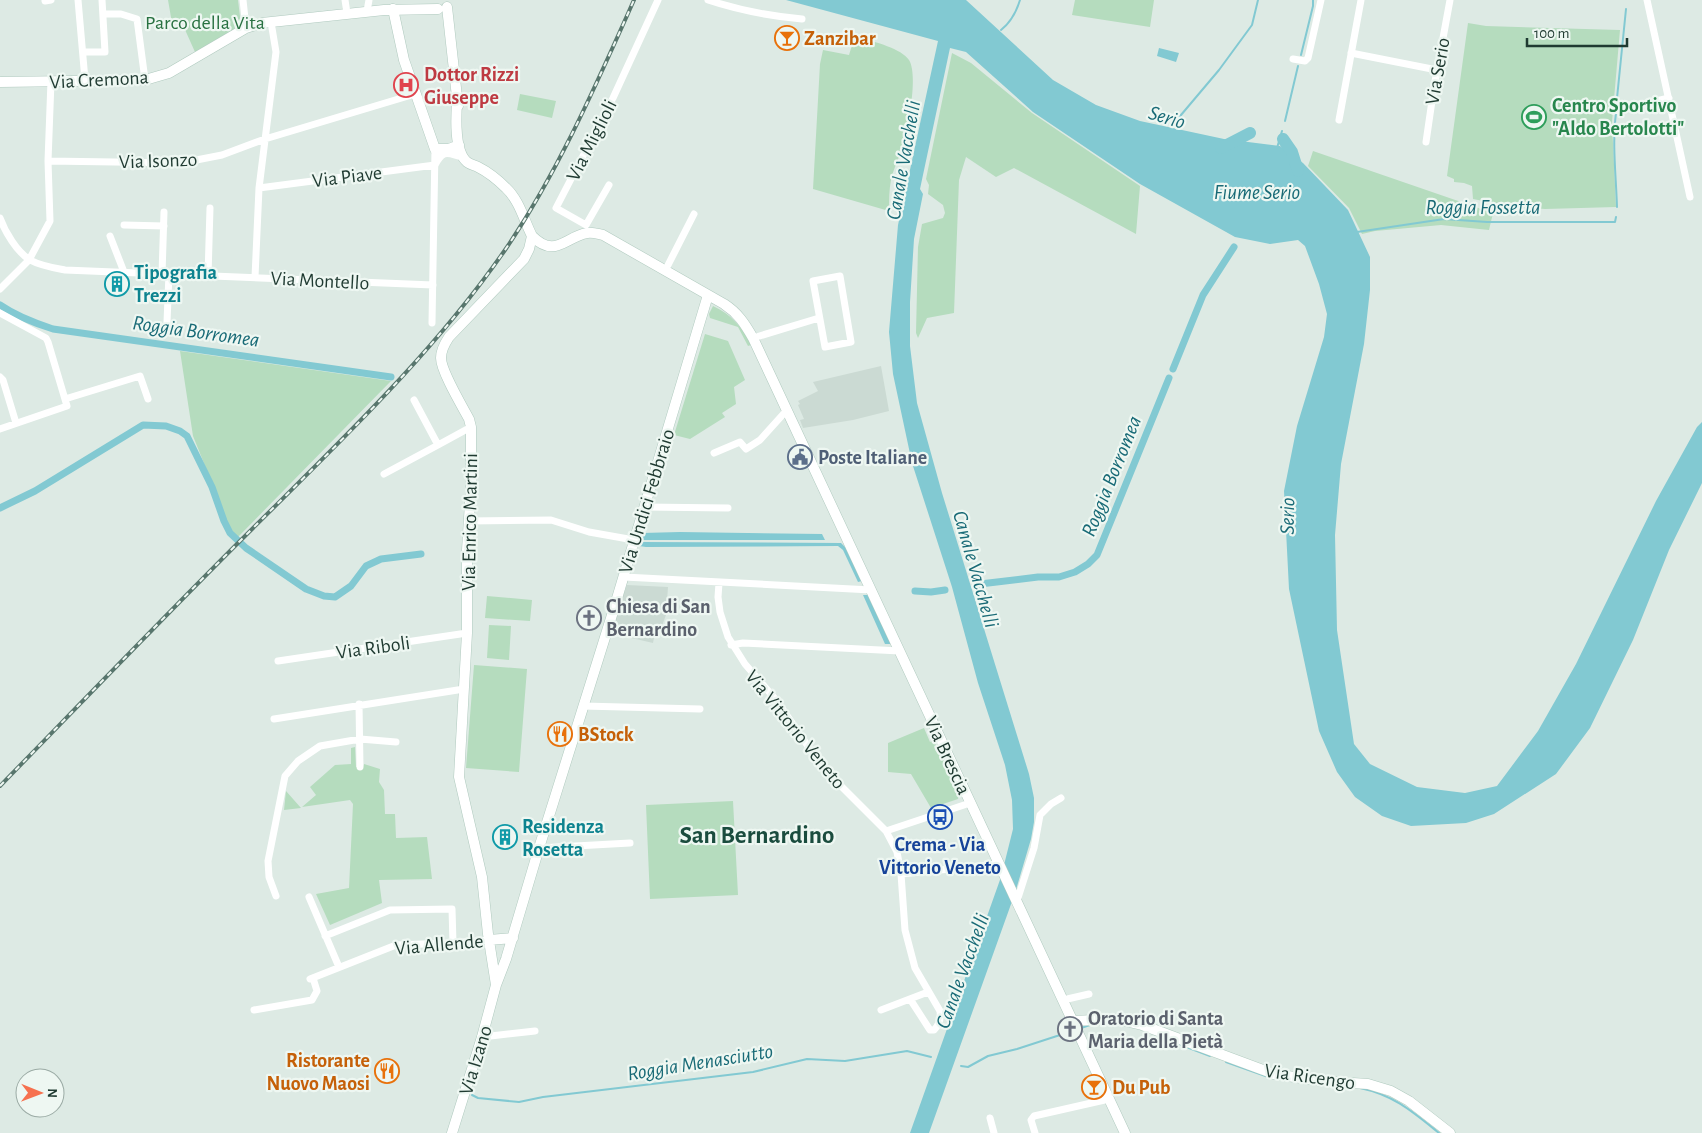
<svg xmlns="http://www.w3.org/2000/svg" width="1702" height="1133" font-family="'Alegreya Sans',sans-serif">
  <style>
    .built { fill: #cbdad3 }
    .green { fill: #b5dcbe }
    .water { fill: #82c9d2 }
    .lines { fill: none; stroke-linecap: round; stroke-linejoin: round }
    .stream { stroke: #82c9d2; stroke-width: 2 }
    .canal { stroke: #82c9d2; stroke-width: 7 }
    .river { stroke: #82c9d2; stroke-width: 12 }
    .secondary-casing { stroke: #b0cabf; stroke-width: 11 }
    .street { stroke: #fff; stroke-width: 7 }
    .secondary { stroke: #fff; stroke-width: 10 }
    .rail-casing { stroke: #58766d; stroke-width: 4 }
    .rail { stroke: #eef7f2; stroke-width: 2; stroke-dasharray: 5.5; stroke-linecap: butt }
    .labels { text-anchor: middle; stroke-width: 4.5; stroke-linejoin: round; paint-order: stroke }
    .park-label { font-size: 20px; fill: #287141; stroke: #eef7f2 }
    .food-label { font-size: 20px; font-weight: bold; fill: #c56008; stroke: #eef7f2; text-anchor: start }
    .street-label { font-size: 20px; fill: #1f3a31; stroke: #eef7f2 }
    .health-label { font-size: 20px; font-weight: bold; fill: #be3a42; stroke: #eef7f2; text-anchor: start }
    .leisure-label { font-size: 20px; font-weight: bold; fill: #27864d; stroke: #eef7f2; text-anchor: start }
    .culture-label { font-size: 20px; font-weight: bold; fill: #0d838f; stroke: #eef7f2; text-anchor: start }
    .service-label { font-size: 20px; font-weight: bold; fill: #4e5e75; stroke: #eef7f2; text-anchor: start }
    .worship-label { font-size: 20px; font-weight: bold; fill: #5b616d; stroke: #eef7f2; text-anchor: start }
    .transit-label { font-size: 20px; font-weight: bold; fill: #164399; stroke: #eef7f2 }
    .water-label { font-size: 21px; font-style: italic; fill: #186a76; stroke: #eef7f2 }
    .district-label { font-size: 25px; font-weight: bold; fill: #1a4c3e; stroke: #eef7f2 }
  </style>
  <rect width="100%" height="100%" fill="#ddeae4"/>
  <path class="built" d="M881,366l8,45 -36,9 -50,8 -3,-8 4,-1 -6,-14 2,-1 -2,-3 20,-10 -5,-9z
    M627,585l41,2 -2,28 -6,16 -3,-1 -2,3 -2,10 -43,-10z"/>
  <path class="green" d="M168,0h70l3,25 -46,27 -13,-29h-10z
    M1075,0h79l-4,27 -78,-12z
    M1468,23l18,3 134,4 -8,92 4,85 -71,2 -37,-3 -35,-7 -1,-13 -8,-3 -10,-1v-3l-7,-3z
    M861,39c13,2 41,10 48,21 10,16 -2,73 -8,91 -3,10 -8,19 -10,29 -2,10 -2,21 -2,31l-76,-22 7,-125 3,-14 26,5 4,-13z
    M952,53l19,10 61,50 108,73 -4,48 -122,-66 -18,9 -30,-20 -7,23 -5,133 -27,5 -9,20 -2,-5 2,-86 4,-23 21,-6 2,-5 -2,-8 -15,-11 1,-9 -3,-6z
    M520,94l36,7 -4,17 -35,-8z
    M1313,151l180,62 -4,17 -48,-5 -66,6 -13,3 -13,-26 -41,-42z
    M713,306c19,9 29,21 38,39l-3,1 -10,-19 -28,-9 -1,-4z
    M705,334l23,7 17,39 -11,7 2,17 -14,9 3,4 -35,22 -16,-4z
    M180,351l211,30 -153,156 -5,-5 -9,-14 -10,-30 -21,-52z
    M487,596l45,4 -2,21 -45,-3z
    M489,625l22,1 -2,34 -22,-2z
    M474,665l53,4 -8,103 -53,-4z
    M924,728l6,14 4,-2 2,5 -2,1 2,5 3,-1 20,45 -1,4 -27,9 -20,-34 -23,-2v-29z
    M355,747l1,20h7l1,-3 16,5 -1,13 5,8 1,24h10l1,24 31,-1 5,42 -53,1 3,23 -52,22 -14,-31 33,-6 4,-84 -3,-4 -48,7 14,-12 -6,-8 25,-22 16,-1v-16z
    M286,791l15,17 -17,2z
    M733,801l5,94 -88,4 -4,-94z"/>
  <path class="water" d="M786,0h180l87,80 43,25 44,16 84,18 56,7 23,17 45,47 22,47v33l-6,54 -23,120 -6,71 2,95 17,114 16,20 47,23 48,6 32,-7 41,-55 38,-67 80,-163 41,-74 5,-5v61l-33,67 -36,90 -43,88 -34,46 -62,40 -28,9 -55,3 -29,-10 -27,-19 -18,-25 -18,-41 -30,-142 -5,-98 13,-65 27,-89 3,-23 -8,-30 -14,-38 -7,-6 -28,4 -35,-7 -95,-53 -107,-72 -67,-60 -16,-4 -30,141 3,5 -9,45 -4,63v44l7,57 25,90 87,281 5,24v24l-3,17 -16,54 -86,240h-19l91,-256 12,-48 -1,-29 -7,-35 -27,-82 -26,-96 -40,-124 -19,-89 -4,-42 9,-107 40,-184z
    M1159,48l20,5 -3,9 -19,-6z
    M680,532l142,2 3,6h-184l1,-7z
    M640,542l201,1 5,5 16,33 -4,1 -15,-32 -5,-4 -192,1 -7,-1z
    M863,595h5l23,49h-6z"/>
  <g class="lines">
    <path class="stream" d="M1001,30c10,-8 15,-17 19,-30
      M1301,55l12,-49v-6
      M1616,108l10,-99
      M1616,113c-4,31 0,62 1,94
      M1285,121l13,-55
      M1170,128l49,-58 33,-45 6,-25
      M1277,148l5,-17
      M1357,232l87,-13 43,3h128l1,-5
      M1108,1024h10
      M1081,1028l9,-3
      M1160,1037l50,19
      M1226,1062l45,16
      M961,1066l7,1 20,-11 29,-7 43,-14
      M1360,1088c34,7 53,24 79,45
      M472,1095l6,3 41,4 24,-5 210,-25 54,-13 38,2 62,-10 24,6"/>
    <path class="canal" d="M0,305c16,11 34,18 53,24l338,48
      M1173,369l30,-74 31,-48
      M0,508l35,-17 108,-66 23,1 14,5 7,5 25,51 12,34 6,12 16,15 60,41 18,7 11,1 16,-11 15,-20 15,-7 40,-5
      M980,584l58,-7h21l16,-5 13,-8 9,-9 72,-177
      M915,591l16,1 14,-2"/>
    <path class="river" d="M1283,139l9,13 6,19
      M1221,148l29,-15"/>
    <defs>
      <path id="secondary" d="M447,7l11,99
        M393,9l11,51 31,89h14l10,-4
        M0,82l145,-2 24,-7 77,-45 16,-5 122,-13 54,-1
        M457,102c-1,16 -3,49 10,60 4,3 7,3 11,5 10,5 20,13 28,21 13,12 18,32 26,48 23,23 33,1 55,-3 6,-1 11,1 16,2l121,69c14,9 21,20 29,34l372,795
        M489,940l24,-2
        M496,985l-8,-51 -6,-57 -23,-100 8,-144v-83l4,-63v-60l-2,-8c-7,-13 -28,-48 -28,-61 0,-8 4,-15 8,-21l75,-78 5,-10 3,-13
        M1073,1021l43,-2 26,6 132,49 47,7 47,3 23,7 18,10 41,32
        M452,1133l30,-96 14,-52 10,-26 33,-111 73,-233 96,-320"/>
    </defs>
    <use href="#secondary" class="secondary-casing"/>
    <path class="street" d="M78,0l7,80
      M243,0l3,28
      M345,0l2,13
      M708,0c30,10 62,16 94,19
      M1647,0l43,197
      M45,1l6,-1
      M367,11l2,-11
      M103,14h18l16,5 8,61
      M84,52h21l-3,-52
      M1351,53l86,17
      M1293,59l12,2 3,-3 13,-58
      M1613,111l56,-13
      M1339,120l22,-120
      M1426,142l8,-55 16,-87
      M48,161l133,2 41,-8 43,-16 150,-45
      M435,165c9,-17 13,-11 28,-8
      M259,188l176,-23
      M0,218c5,14 17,34 30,42 11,6 24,8 35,10l368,15
      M124,225l40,1
      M586,225l-30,-17 57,-110 45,-98
      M586,225l23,-40
      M110,236l14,36
      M665,271l29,-57
      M162,274l2,-62
      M208,276l2,-68
      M840,276l11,66 -26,5 -12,-66z
      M255,277l4,-89 17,-136 -5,-30
      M0,289l29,-29 21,-39 -2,-60 3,-80
      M0,313l46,25 2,4 19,64 -67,23
      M167,322l2,-48
      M432,323l3,-174
      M753,338l66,-20
      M0,377l3,3 13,43
      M65,399l75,-23 8,23
      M414,400l24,45 33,-18
      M714,453l26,-11 6,7 14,-9 27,-30
      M384,474l54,-29
      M644,507l84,1
      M468,521l83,-1 38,12 45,8
      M624,577l247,13
      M719,583l-1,14 2,15 8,25 17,27 32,37 46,67 63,63 11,21 4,22 4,56 10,38 25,43c1,7 -1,14 -6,19h-4l-20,-31
      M731,645l12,-2 157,8
      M278,661l189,-28
      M359,704l1,63
      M583,706l117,3
      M274,719l190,-30
      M886,831l84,-28
      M539,848l91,-5
      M901,874l98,-10
      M276,896l-7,-19 -1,-16 17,-85 13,-15 22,-15 40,-7 36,3
      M309,897l30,70
      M1017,901l17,-53 6,-33 11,-11 10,-6
      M325,936l65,-26 62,-1 1,34
      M310,979l86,-34 57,-2 36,-3
      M1063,1000l26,-6
      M254,1010l58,-10 5,-9 -4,-13
      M881,1010l47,-18
      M482,1037l53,-6
      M990,1118l4,15
      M1035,1133l-4,-13 3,-4 75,-17"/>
    <use href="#secondary" class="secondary"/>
    <defs>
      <path id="rail" d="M0,786c80,-82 159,-164 240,-245 93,-93 190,-183 265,-291 53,-78 91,-165 129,-250"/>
    </defs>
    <use href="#rail" class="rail-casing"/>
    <use href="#rail" class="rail"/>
  </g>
  <defs>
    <symbol id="bar-ring" viewBox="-11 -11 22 22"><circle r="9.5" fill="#eef7f2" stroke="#e8710a" stroke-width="1.5"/><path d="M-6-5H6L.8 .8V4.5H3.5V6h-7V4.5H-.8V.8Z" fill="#e8710a"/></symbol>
    <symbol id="hospital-ring" viewBox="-11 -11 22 22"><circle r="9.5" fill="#eef7f2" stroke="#e0444e" stroke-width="1.5"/><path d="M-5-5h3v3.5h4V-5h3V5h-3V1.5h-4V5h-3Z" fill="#e0444e"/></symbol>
    <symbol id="stadium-ring" viewBox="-11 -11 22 22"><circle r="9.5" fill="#eef7f2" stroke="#2e9e5b" stroke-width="1.5"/><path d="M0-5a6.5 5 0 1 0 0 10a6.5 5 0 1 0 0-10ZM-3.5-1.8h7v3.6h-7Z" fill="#2e9e5b"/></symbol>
    <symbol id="building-ring" viewBox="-11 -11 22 22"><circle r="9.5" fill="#eef7f2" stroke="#0f9aa8" stroke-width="1.5"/><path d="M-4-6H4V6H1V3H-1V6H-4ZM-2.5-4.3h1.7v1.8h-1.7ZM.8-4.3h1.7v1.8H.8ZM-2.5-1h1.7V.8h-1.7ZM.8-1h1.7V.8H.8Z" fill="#0f9aa8"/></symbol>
    <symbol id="civic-ring" viewBox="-11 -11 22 22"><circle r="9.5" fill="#eef7f2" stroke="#5c6f8a" stroke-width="1.5"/><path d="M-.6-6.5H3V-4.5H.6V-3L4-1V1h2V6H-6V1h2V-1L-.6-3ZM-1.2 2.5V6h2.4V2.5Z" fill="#5c6f8a"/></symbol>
    <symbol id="church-ring" viewBox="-11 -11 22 22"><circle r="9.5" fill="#eef7f2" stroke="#6b7280" stroke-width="1.5"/><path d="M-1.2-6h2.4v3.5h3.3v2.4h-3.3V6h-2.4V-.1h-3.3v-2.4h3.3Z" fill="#6b7280"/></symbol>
    <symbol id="restaurant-ring" viewBox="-11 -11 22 22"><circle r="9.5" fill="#eef7f2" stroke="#e8710a" stroke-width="1.5"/><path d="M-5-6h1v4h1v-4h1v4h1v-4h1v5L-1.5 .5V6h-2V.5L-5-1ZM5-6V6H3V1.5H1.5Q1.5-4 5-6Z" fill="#e8710a"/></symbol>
    <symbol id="bus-ring" viewBox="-11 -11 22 22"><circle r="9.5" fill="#eef7f2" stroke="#1a4fb4" stroke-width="1.5"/><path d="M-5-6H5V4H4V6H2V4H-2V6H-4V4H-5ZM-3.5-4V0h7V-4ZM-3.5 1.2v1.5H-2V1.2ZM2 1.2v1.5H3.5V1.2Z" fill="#1a4fb4"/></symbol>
  </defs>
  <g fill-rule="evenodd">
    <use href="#bar-ring" x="773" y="24" width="28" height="28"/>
    <use href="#hospital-ring" x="392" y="71" width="28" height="28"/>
    <use href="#stadium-ring" x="1520" y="103" width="28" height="28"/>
    <use href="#building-ring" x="103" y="270" width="28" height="28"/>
    <use href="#civic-ring" x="786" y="443" width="28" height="28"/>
    <use href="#church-ring" x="575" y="604" width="28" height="28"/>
    <use href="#restaurant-ring" x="546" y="720" width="28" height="28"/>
    <use href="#bus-ring" x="926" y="803" width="28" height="28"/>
    <use href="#building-ring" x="491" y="823" width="28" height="28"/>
    <use href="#church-ring" x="1056" y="1015" width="28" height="28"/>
    <use href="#restaurant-ring" x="373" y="1057" width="28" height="28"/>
    <use href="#bar-ring" x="1080" y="1073" width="28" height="28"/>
  </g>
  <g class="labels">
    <g class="park-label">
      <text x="205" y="29">Parco della Vita</text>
    </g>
    <g class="food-label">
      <text x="804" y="45">Zanzibar</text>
      <text x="578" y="741">BStock</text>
      <text x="370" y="1067" text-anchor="end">Ristorante<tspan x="370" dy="23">Nuovo Maosi</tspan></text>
      <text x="1112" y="1094">Du Pub</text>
    </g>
    <g class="street-label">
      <text transform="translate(1437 71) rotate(-80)" y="7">Via Serio</text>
      <text transform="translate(99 79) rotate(-3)" y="7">Via Cremona</text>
      <text transform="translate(591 140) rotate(-63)" y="7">Via Miglioli</text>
      <text transform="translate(158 160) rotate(-2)" y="7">Via Isonzo</text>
      <text transform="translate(347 176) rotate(-7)" y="7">Via Piave</text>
      <text transform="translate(320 280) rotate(3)" y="7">Via Montello</text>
      <text transform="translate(646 501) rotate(-73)" y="7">Via Undici Febbraio</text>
      <text transform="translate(469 522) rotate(-89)" y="7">Via Enrico Martini</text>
      <text transform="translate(373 647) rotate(-8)" y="7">Via Riboli</text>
      <text transform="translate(796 729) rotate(51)" y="7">Via Vittorio Veneto</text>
      <text transform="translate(948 755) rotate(65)" y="7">Via Brescia</text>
      <text transform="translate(439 944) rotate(-5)" y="7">Via Allende</text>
      <text transform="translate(475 1060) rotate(-73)" y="7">Via Izano</text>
      <text transform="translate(1310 1076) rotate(8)" y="7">Via Ricengo</text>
    </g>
    <g class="health-label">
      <text x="424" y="81">Dottor Rizzi<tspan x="424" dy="23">Giuseppe</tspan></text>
    </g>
    <g class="leisure-label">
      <text x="1552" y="112">Centro Sportivo<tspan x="1552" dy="23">"Aldo Bertolotti"</tspan></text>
    </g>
    <g class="culture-label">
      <text x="134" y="279">Tipografia<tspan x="134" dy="23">Trezzi</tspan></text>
      <text x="522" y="833">Residenza<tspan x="522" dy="23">Rosetta</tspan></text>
    </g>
    <g class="service-label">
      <text x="818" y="464">Poste Italiane</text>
    </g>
    <g class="worship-label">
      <text x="606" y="613">Chiesa di San<tspan x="606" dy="23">Bernardino</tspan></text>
      <text x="1088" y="1025">Oratorio di Santa<tspan x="1088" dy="23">Maria della Pietà</tspan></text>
    </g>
    <g class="transit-label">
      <text x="940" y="851">Crema - Via<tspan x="940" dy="23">Vittorio Veneto</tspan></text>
    </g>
    <g class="water-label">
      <text transform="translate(1167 117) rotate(17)" y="7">Serio</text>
      <text transform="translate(903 160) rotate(-80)" y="7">Canale Vacchelli</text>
      <text x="1257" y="199">Fiume Serio</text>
      <text x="1483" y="214">Roggia Fossetta</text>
      <text transform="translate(196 331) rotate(8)" y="7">Roggia Borromea</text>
      <text transform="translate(1111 476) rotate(-68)" y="7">Roggia Borromea</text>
      <text transform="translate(1287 516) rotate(-89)" y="7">Serio</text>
      <text transform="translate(976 569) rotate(74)" y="7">Canale Vacchelli</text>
      <text transform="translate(962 971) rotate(-70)" y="7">Canale Vacchelli</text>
      <text transform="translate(700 1062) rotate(-9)" y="7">Roggia Menasciutto</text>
    </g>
    <g class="district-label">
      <text x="757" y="843">San Bernardino</text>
    </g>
  </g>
  <g transform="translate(40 1093) rotate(91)"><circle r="24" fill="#eef7f2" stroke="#9baba5"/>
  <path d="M0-4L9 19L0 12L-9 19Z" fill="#f6714f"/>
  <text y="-8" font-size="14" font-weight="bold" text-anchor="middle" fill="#1f3a31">N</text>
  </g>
  <path d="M1527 38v8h100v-8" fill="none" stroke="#1f3a31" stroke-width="2.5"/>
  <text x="1534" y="38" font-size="15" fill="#1f3a31" stroke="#eef7f2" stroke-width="4" paint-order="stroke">100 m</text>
</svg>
